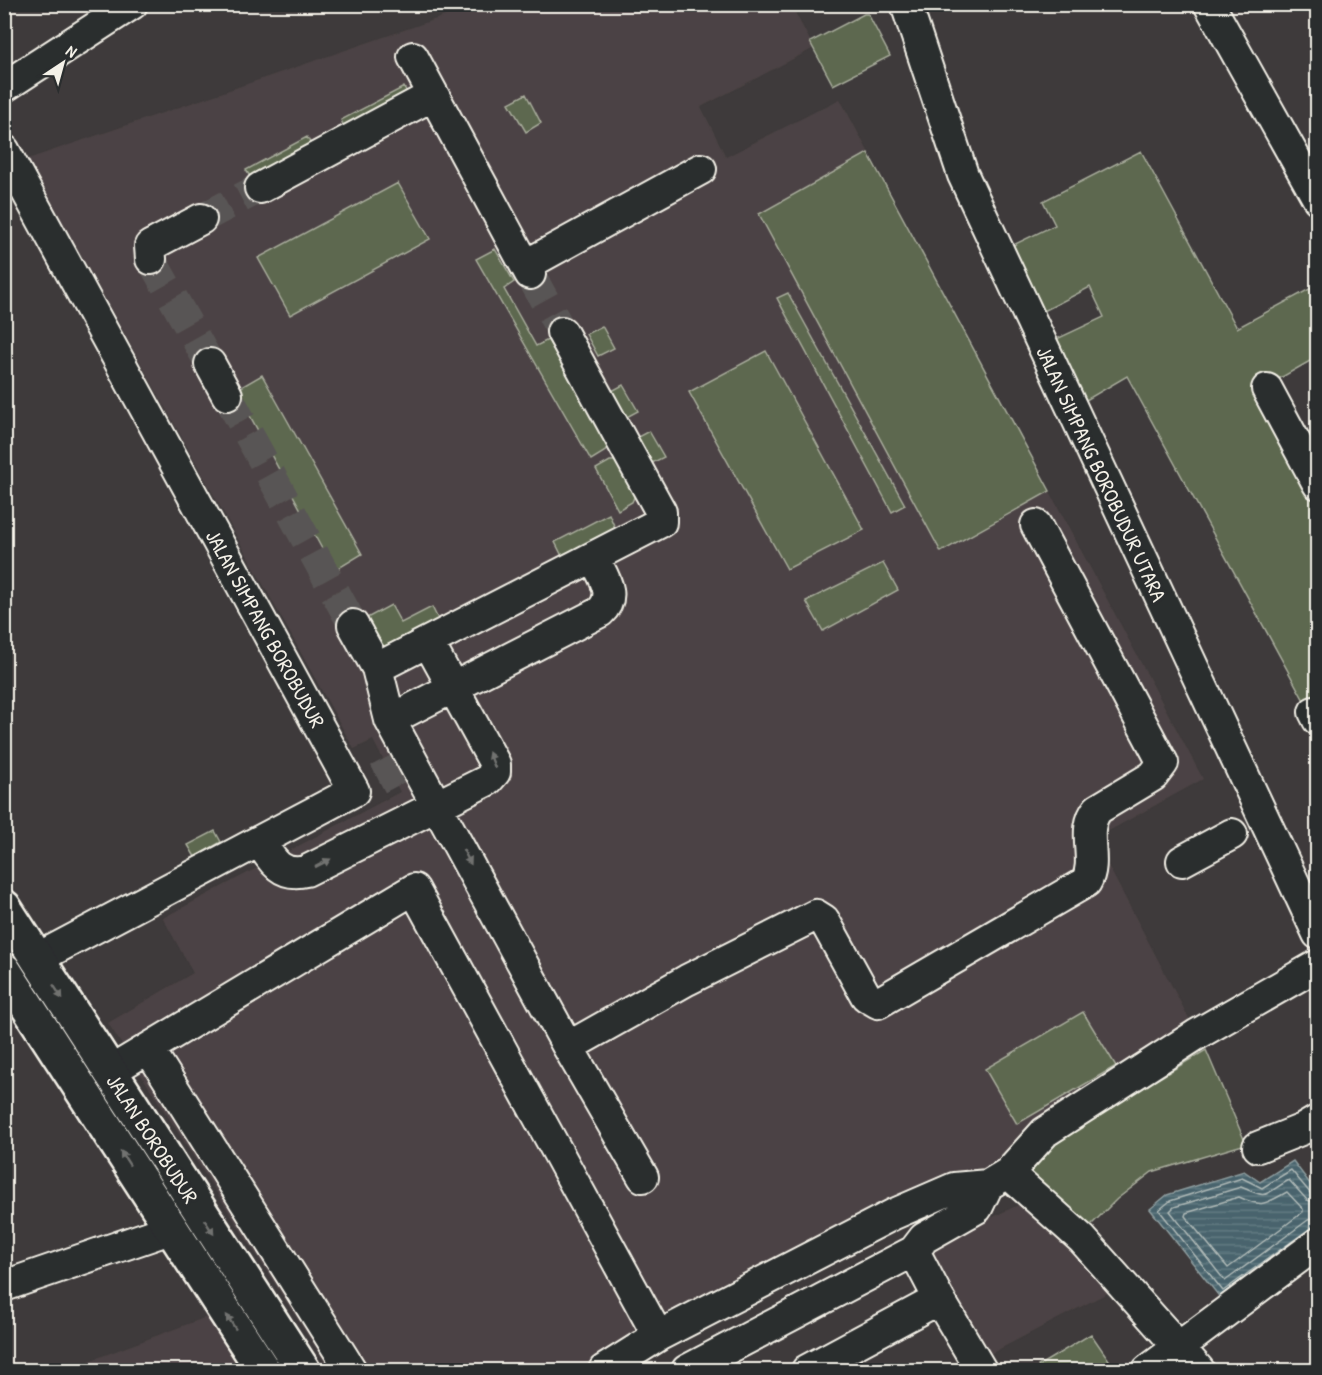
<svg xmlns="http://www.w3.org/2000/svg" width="1322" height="1375" font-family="'Patrick Hand',sans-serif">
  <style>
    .built { fill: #4c4344 }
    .green { fill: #5d684f; stroke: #a8ac9c; stroke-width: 1.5 }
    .water { fill: url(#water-rules); stroke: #8d9c9e; stroke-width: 1.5 }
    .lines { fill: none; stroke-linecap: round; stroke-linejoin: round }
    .shore { stroke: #afb9b7; stroke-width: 1.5 }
    .minor-tunnel { stroke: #595555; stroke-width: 30; stroke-dasharray: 30 15; stroke-linecap: butt }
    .minor-casing { stroke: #f4f1e8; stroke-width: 34 }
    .major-casing { stroke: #f4f1e8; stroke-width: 38 }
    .minor { stroke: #2a2d2e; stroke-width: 30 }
    .major { stroke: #2a2d2e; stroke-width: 33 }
    .oneway { fill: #71726f }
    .labels { text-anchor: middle; stroke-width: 6; stroke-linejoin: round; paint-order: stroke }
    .street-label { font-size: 21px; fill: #f4f1e8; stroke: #2a2d2e }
  </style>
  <defs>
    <pattern id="water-rules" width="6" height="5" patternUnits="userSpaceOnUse" patternTransform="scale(1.5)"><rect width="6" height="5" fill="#48646d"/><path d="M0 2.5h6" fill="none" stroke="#637b82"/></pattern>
  </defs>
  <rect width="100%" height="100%" fill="#3e3a3b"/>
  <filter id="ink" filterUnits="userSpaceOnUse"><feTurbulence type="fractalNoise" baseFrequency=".0167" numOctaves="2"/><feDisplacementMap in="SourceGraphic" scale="12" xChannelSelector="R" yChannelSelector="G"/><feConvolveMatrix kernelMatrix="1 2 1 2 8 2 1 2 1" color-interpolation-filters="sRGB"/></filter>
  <g filter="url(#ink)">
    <path class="built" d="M477,5h314l23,43 -113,59 25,50 114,-58 363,680 -109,60 99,187 -180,127 -33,18 -70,27 -281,172h-299l-222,-347 85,-50 -30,-55 237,-126 -27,-52 -19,9 -326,-590z
      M1035,1197l84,90 -133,69 -58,-108z
      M212,1315l35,55h-182z"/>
    <path class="green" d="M864,14h4l22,42 -57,29 -23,-43z
      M404,87l5,9 -63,35 -5,-11z
      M526,94l15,29 -15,9 -17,-29z
      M307,137l6,11 -61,32 -6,-10z
      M1141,151l96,177 80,-43v72l-56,32 56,103v209l-10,5 -180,-330 -51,30 -30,-62 58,-27 -14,-30 -48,25 -33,-65 46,-22 -12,-24z
      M868,153l182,338 -109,61 -182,-338z
      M398,183l32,56 -140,76 -32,-57z
      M495,249l19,33 -10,7 32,57 12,-6 60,106 -4,6 -13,8 -115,-201z
      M788,293l117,212 -13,7 -115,-214z
      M602,326l12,22 -16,8 -12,-22z
      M766,351l98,179 -77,39 -98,-177z
      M262,375l100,179 -28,17 -98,-181z
      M623,385l15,26 -15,8 -15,-26z
      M649,431l15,26 -16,8 -14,-26z
      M610,461h6l19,34 -3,7 -14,8 -22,-41z
      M609,514l6,14 -53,28 -7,-14z
      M883,563l15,27 -75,41 -17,-30z
      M391,605l10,18 31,-16 9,18 -54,23 -10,-6 -12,-23z
      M215,831l6,11 -26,15 -7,-12z
      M1083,1012l33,54 -99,58 -32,-55z
      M1206,1050l40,94 -94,28 -35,27 -32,32 -62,-52 27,-36z
      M1091,1334l20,29 -10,7h-60l-3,-4z"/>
    <path class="water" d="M1293,1161l24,32v37l-95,70 -72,-91 17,-14 77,-24 16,11z"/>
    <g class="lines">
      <path class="shore" d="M1287,1192l16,17v3l-75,56 -43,-52 1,-3 53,-16c24,11 26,7 48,-5z
        M1318,1195l-7,-1 -20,-24 -29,18 -20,-10 -72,23 -11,9 64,81 89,-64 6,-2
        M1318,1203l-11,-3 -18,-20c-27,15 -18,20 -48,7l-67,20 -4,4 55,70 83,-61 10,-2"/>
      <path class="minor-tunnel" d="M201,219l59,-31
        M151,259l59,105
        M530,274l32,58
        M227,395l126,230
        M378,779l19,-10"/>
      <defs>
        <path id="minor" d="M906,4l57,171 355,759
          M1209,4l109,195
          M413,57l117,217
          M4,87l128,-83
          M4,150l350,641 -318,168
          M260,188l173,-93
          M151,259l-1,-13 51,-27
          M526,265l175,-96
          M210,364l17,31
          M1267,389l51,95
          M353,625l24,43 13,52 178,327 75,130
          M377,668l284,-146v-10l-99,-180
          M1314,712l4,8
          M390,720l210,-108c18,-17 3,-35 -6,-54
          M260,841c12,20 21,36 46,30l182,-91 7,-8v-8l-67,-122
          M1182,861l50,-27
          M568,1047l119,-67 129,-65 8,5 42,76 12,7 208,-121c13,-22 -6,-52 12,-73l55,-33 10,-13 -127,-238
          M149,1049l202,321
          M109,1072l305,-183 244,447
          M1258,1147l45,-18 15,-9
          M1008,1173l74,66 117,131
          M914,1251l10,-13 53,-30 11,-23
          M4,1286l166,-57
          M604,1370l54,-34 236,-122 60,-26 34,-3 20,-12 37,-41 151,-97 122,-70
          M687,1370l227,-119 25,48
          M807,1370l132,-71 42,71
          M1148,1370l170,-127"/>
        <path id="major" d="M4,907l299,463
          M4,970l259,400"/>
      </defs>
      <use href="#minor" class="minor-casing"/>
      <use href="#major" class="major-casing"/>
      <use href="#minor" class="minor"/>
      <use href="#major" class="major"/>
    </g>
    <defs><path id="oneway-solid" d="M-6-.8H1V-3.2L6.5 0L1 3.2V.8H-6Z" transform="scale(1.5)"/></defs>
    <g class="oneway">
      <use href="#oneway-solid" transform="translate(492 760) rotate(-111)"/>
      <use href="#oneway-solid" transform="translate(467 857) rotate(62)"/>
      <use href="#oneway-solid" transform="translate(323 863) rotate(-27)"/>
      <use href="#oneway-solid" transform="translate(58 992) rotate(57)"/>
      <use href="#oneway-solid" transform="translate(125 1158) rotate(-123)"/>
      <use href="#oneway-solid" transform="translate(209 1227) rotate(57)"/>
      <use href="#oneway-solid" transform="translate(231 1322) rotate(-123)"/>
    </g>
  </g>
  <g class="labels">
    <g class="street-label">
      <text transform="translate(1101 474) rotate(65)" y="7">JALAN SIMPANG BOROBUDUR UTARA</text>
      <text transform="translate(265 629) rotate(61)" y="7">JALAN SIMPANG BOROBUDUR</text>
      <text transform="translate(152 1139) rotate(57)" y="7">JALAN BOROBUDUR</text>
    </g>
  </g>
  <rect width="1322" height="1375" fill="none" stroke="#2a2d2e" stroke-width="24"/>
  <rect x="12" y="12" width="1298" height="1351" fill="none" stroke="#f4f1e8" stroke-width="2" filter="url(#ink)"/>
  <g transform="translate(63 63) rotate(36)" stroke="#2a2d2e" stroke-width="4.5" paint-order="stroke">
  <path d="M0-4.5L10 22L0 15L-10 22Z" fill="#f4f1e8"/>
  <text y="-9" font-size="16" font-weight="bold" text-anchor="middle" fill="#f4f1e8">N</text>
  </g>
</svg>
